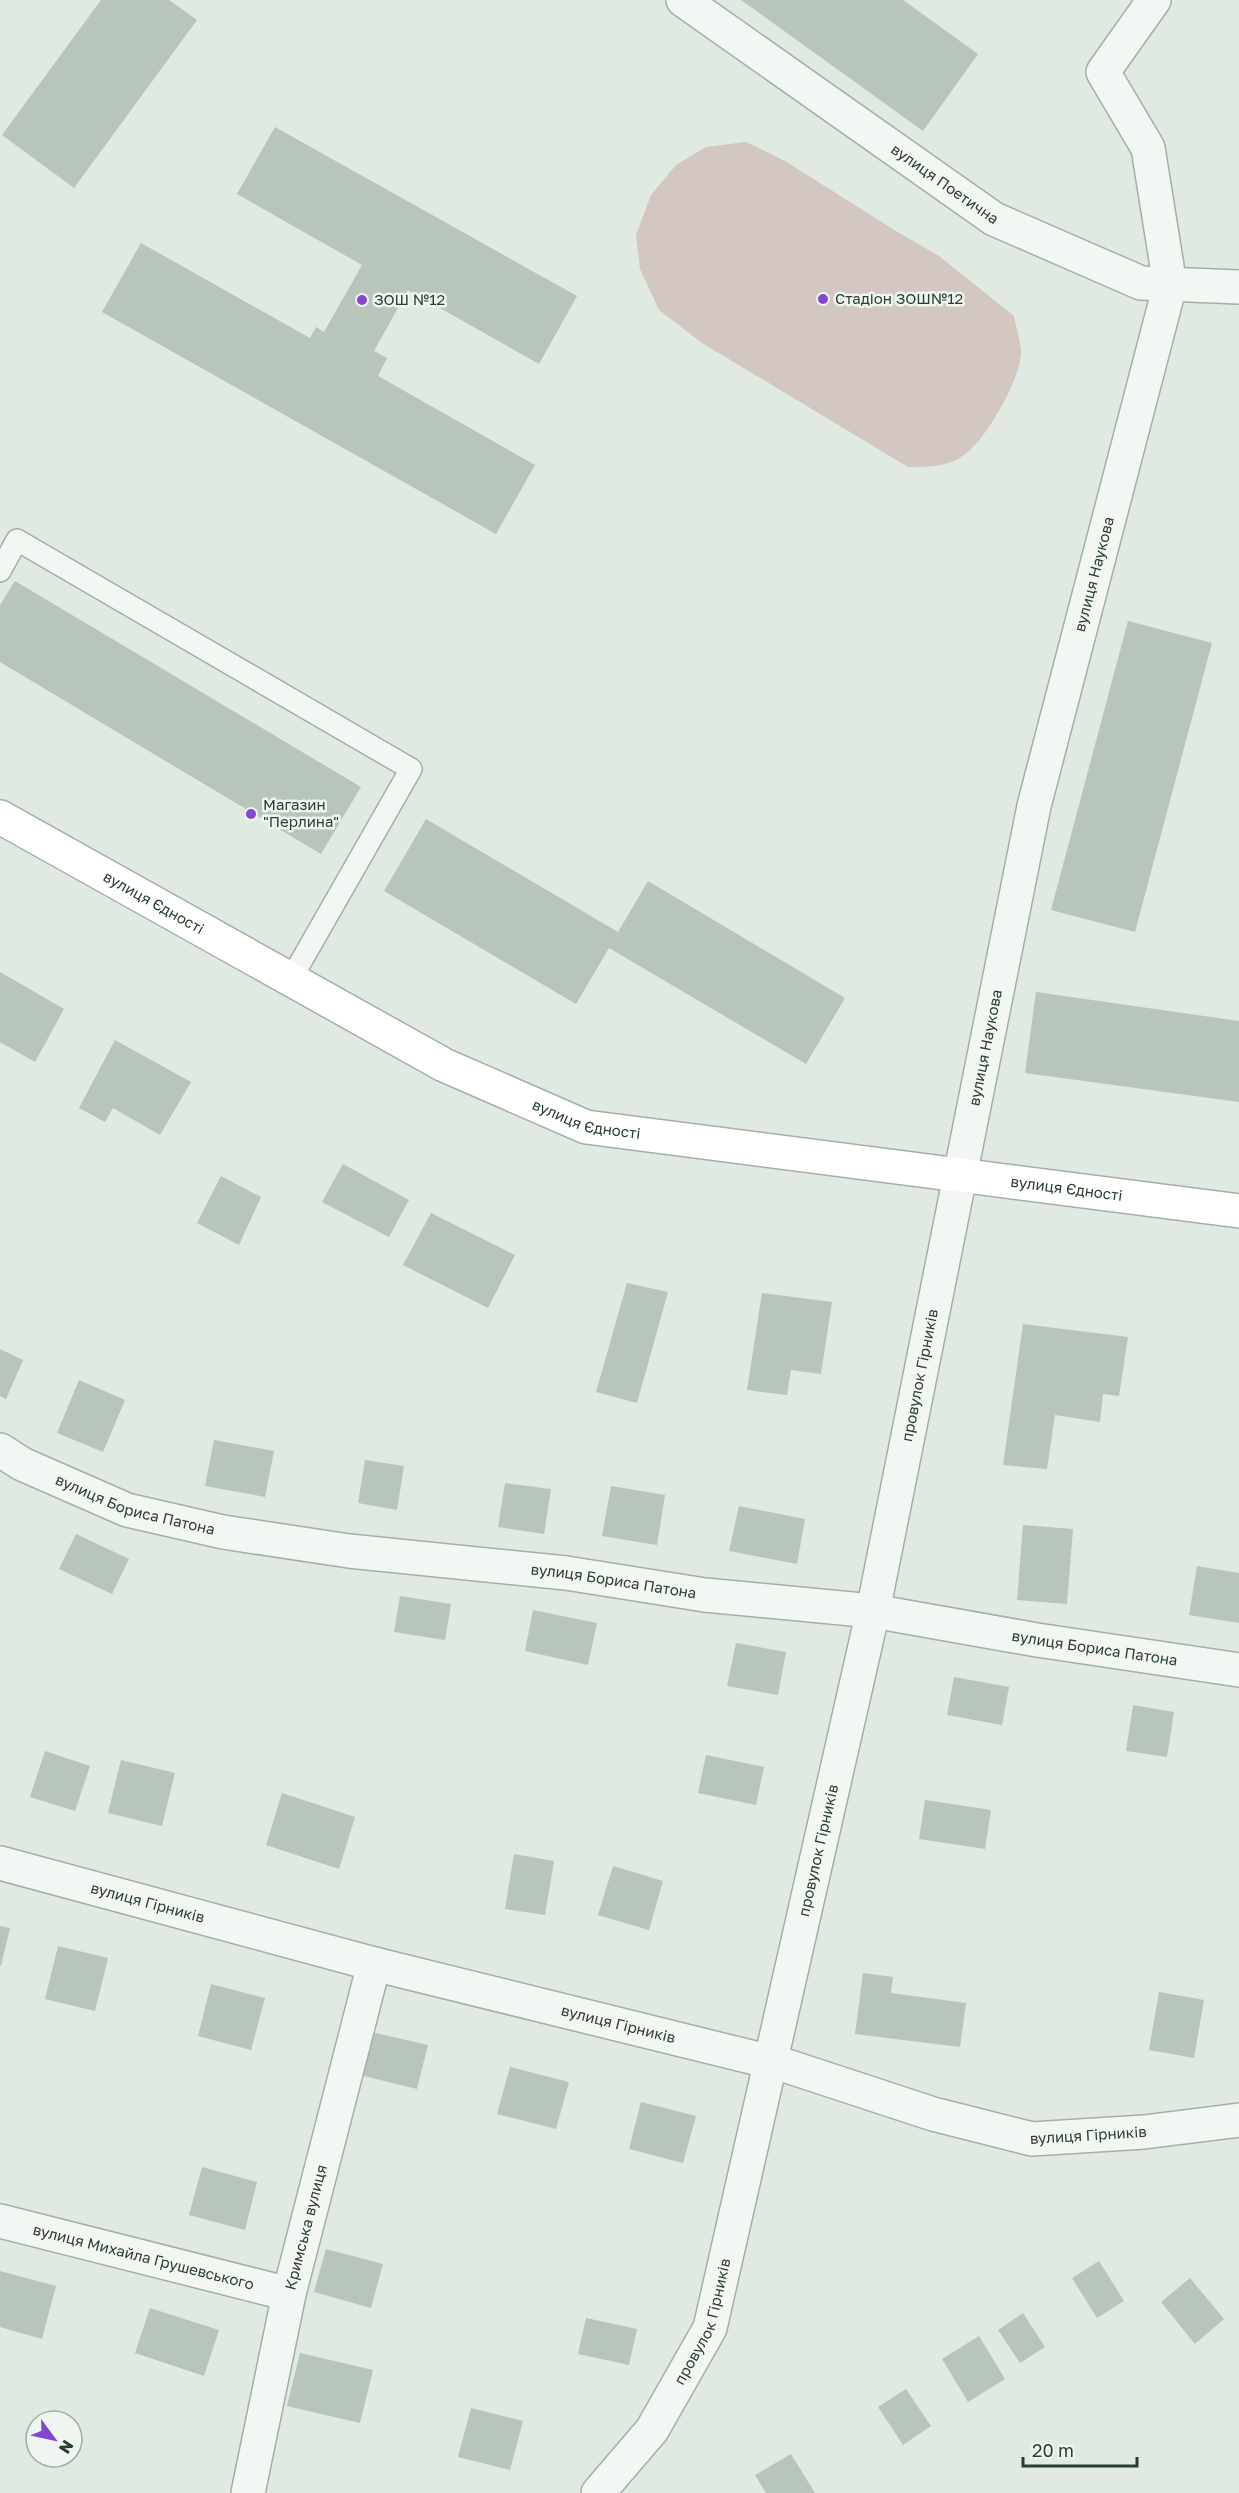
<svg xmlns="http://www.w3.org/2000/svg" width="1239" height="2493" font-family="'Golos Text',sans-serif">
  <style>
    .green { fill: #d2c7c1 }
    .building { fill: #b7c5ba }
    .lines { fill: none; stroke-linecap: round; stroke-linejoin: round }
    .lane-casing { stroke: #a2b0a5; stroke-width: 24 }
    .street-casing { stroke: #a2b0a5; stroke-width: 36 }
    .secondary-casing { stroke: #a2b0a5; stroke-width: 36 }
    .lane { stroke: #f3f7f4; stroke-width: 21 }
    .street { stroke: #f3f7f4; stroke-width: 33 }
    .secondary { stroke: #fff; stroke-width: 33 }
    .poi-dot { fill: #8247cc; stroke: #eff6f1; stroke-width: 2 }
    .labels { text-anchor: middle; stroke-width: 5; stroke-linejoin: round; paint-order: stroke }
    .street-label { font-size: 15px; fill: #29402e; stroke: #eff6f1 }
    .poi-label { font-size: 15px; fill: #29402e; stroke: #eff6f1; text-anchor: start }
  </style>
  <rect width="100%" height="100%" fill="#e0e9e2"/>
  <path class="green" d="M746,142l39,19 111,70 43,25 75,60c2,12 7,26 7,37 -1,28 -38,94 -63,106 -16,8 -32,8 -50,8l-206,-124 -43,-33 -19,-41 -4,-34 15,-40 25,-30 30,-18z"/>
  <path class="building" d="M101,0h68l28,20 -123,168 -72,-53z
    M741,0h162l75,54 -55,77z
    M275,127l302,169 -38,68 -131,-74 -34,61 13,7 -9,18 157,89 -39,69 -394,-222 39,-69 169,95 6,-11 8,5 38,-67 -125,-71z
    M15,581l346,206 -40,67 -321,-192v-57z
    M1128,621l84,22 -77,289 -84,-22z
    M426,819l192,113 30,-51 197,117 -39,66 -197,-116 -33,56 -192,-113z
    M0,972l64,37 -29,53 -35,-20z
    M1036,992l203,29v81l-214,-29z
    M115,1040l76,42 -31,53 -47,-27 -8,14 -26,-14z
    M343,1164l66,36 -20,37 -67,-35z
    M221,1176l40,21 -22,48 -42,-22z
    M431,1213l84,42 -27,53 -85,-43z
    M627,1283l41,9 -31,111 -41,-11z
    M762,1293l70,9 -11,72 -30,-4 -4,25 -40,-5z
    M1023,1324l105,13 -9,59 -16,-2 -3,28 -45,-7 -8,54 -44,-4z
    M0,1349l23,11 -17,39 -6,-3z
    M79,1380l46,20 -22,52 -46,-19z
    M214,1440l60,11 -9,46 -60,-11z
    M365,1460l39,6 -7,44 -39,-7z
    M505,1483l46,6 -7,45 -46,-7z
    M611,1486l54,9 -8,50 -55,-9z
    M739,1506l66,13 -8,45 -68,-13z
    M1023,1525l50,4 -6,75 -50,-4z
    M76,1534l53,25 -17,35 -53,-25z
    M1197,1566l42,7v50l-50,-8z
    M400,1596l51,8 -6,36 -51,-8z
    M533,1610l64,13 -9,42 -63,-14z
    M736,1643l50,9 -8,43 -51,-9z
    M954,1677l55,10 -7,38 -55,-10z
    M1133,1705l41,7 -7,45 -41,-6z
    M45,1751l45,15 -15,45 -45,-14z
    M706,1755l58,12 -8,38 -58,-12z
    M121,1760l54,13 -13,53 -54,-13z
    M282,1793l73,24 -16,52 -73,-24z
    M925,1800l66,10 -6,39 -66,-10z
    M514,1854l40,7 -9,54 -40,-6z
    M613,1866l50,15 -14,49 -51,-15z
    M0,1926l10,2 -9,38h-1z
    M58,1946l50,12 -13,53 -50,-12z
    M863,1973l30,4 -2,16 75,10 -6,44 -105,-13z
    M211,1984l54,14 -14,52 -53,-14z
    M1159,1992l45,8 -10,58 -45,-8z
    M367,2031l61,14 -11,44 -61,-15z
    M510,2067l59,15 -13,47 -59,-15z
    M641,2102l55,14 -13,47 -54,-14z
    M202,2167l55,15 -12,48 -56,-15z
    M326,2249l57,15 -12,44 -57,-16z
    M1099,2261l25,40 -27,17 -25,-40z
    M0,2271l56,15 -14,53 -42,-12z
    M1190,2278l34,41 -29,25 -34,-42z
    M150,2308l69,22 -15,46 -69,-23z
    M1023,2313l22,34 -25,16 -22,-33z
    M586,2318l51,11 -8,36 -51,-11z
    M979,2336l26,43 -37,23 -26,-43z
    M300,2353l73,17 -13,53 -73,-17z
    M906,2389l25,37 -28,19 -25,-38z
    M471,2408l52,13 -13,49 -52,-13z
    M791,2454l24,39h-49l-11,-18z"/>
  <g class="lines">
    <defs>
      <path id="lane" d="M0,571l17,-31 394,229 -120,210"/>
      <g id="street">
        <path id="s1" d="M683,0l311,219 147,64 98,4"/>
        <path id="s2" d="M0,1450l22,14 105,46 96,22 126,19 217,22 139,22 168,16 164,29 202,30"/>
        <path id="s3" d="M0,1863l374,101 413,102 146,48 99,25 112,-7 95,-12"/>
        <path id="s4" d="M0,2221l289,73"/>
        <path id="s5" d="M248,2493l41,-199 85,-330"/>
        <path id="s6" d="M598,2493l54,-63 58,-102 163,-717 161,-805 136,-521 -22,-137 -45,-76 51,-72"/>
      </g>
      <g id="secondary">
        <path id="s7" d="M0,817l444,248 142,62 653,84"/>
      </g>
    </defs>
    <use href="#lane" class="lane-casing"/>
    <use href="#street" class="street-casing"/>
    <use href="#secondary" class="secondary-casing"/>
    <use href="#lane" class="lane"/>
    <use href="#street" class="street"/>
    <use href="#secondary" class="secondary"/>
  </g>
  <g class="poi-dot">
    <circle cx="823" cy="299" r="6"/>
    <circle cx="362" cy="300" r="6"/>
    <circle cx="251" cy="814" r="6"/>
  </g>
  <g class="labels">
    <g class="street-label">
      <text dy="5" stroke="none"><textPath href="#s1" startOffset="320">вулиця Поетична</textPath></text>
      <text dy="5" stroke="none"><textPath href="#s6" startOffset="1996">вулиця Наукова</textPath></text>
      <text dy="5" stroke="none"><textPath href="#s7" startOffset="176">вулиця Єдності</textPath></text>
      <text dy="5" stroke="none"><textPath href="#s6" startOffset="1510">вулиця Наукова</textPath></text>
      <text dy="5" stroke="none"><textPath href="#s7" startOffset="662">вулиця Єдності</textPath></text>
      <text dy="5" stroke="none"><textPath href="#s7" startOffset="1148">вулиця Єдності</textPath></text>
      <text dy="5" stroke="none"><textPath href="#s6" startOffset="1176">провулок Гірників</textPath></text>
      <text dy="5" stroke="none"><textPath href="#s2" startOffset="147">вулиця Бориса Патона</textPath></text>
      <text dy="5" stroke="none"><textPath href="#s2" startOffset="633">вулиця Бориса Патона</textPath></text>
      <text dy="5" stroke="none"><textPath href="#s2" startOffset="1119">вулиця Бориса Патона</textPath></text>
      <text dy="5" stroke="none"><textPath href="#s6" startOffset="690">провулок Гірників</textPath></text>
      <text dy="5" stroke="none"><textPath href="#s3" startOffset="153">вулиця Гірників</textPath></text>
      <text dy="5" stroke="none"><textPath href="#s3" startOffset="639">вулиця Гірників</textPath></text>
      <text dy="5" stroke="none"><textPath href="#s3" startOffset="1125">вулиця Гірників</textPath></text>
      <text dy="5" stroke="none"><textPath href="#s5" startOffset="272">Кримська вулиця</textPath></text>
      <text dy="5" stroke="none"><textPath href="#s4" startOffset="148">вулиця Михайла Грушевського</textPath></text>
      <text dy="5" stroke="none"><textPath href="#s6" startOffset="204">провулок Гірників</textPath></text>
    </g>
    <g class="poi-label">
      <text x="835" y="304">Стадіон ЗОШ№12</text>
      <text x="374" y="305">ЗОШ №12</text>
      <text x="263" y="810">Магазин<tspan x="263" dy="17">"Перлина"</tspan></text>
    </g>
  </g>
  <g transform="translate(54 2439) rotate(123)"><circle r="28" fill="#eff6f1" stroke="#a0ada3" stroke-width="1.5"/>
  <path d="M0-4.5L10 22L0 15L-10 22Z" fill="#8247cc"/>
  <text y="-9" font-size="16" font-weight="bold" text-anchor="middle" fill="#29402e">N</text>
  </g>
  <path d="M1023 2457v9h114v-9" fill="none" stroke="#29402e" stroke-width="3"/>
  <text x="1032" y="2457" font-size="18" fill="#29402e" stroke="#eff6f1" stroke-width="4.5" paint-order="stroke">20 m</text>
</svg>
